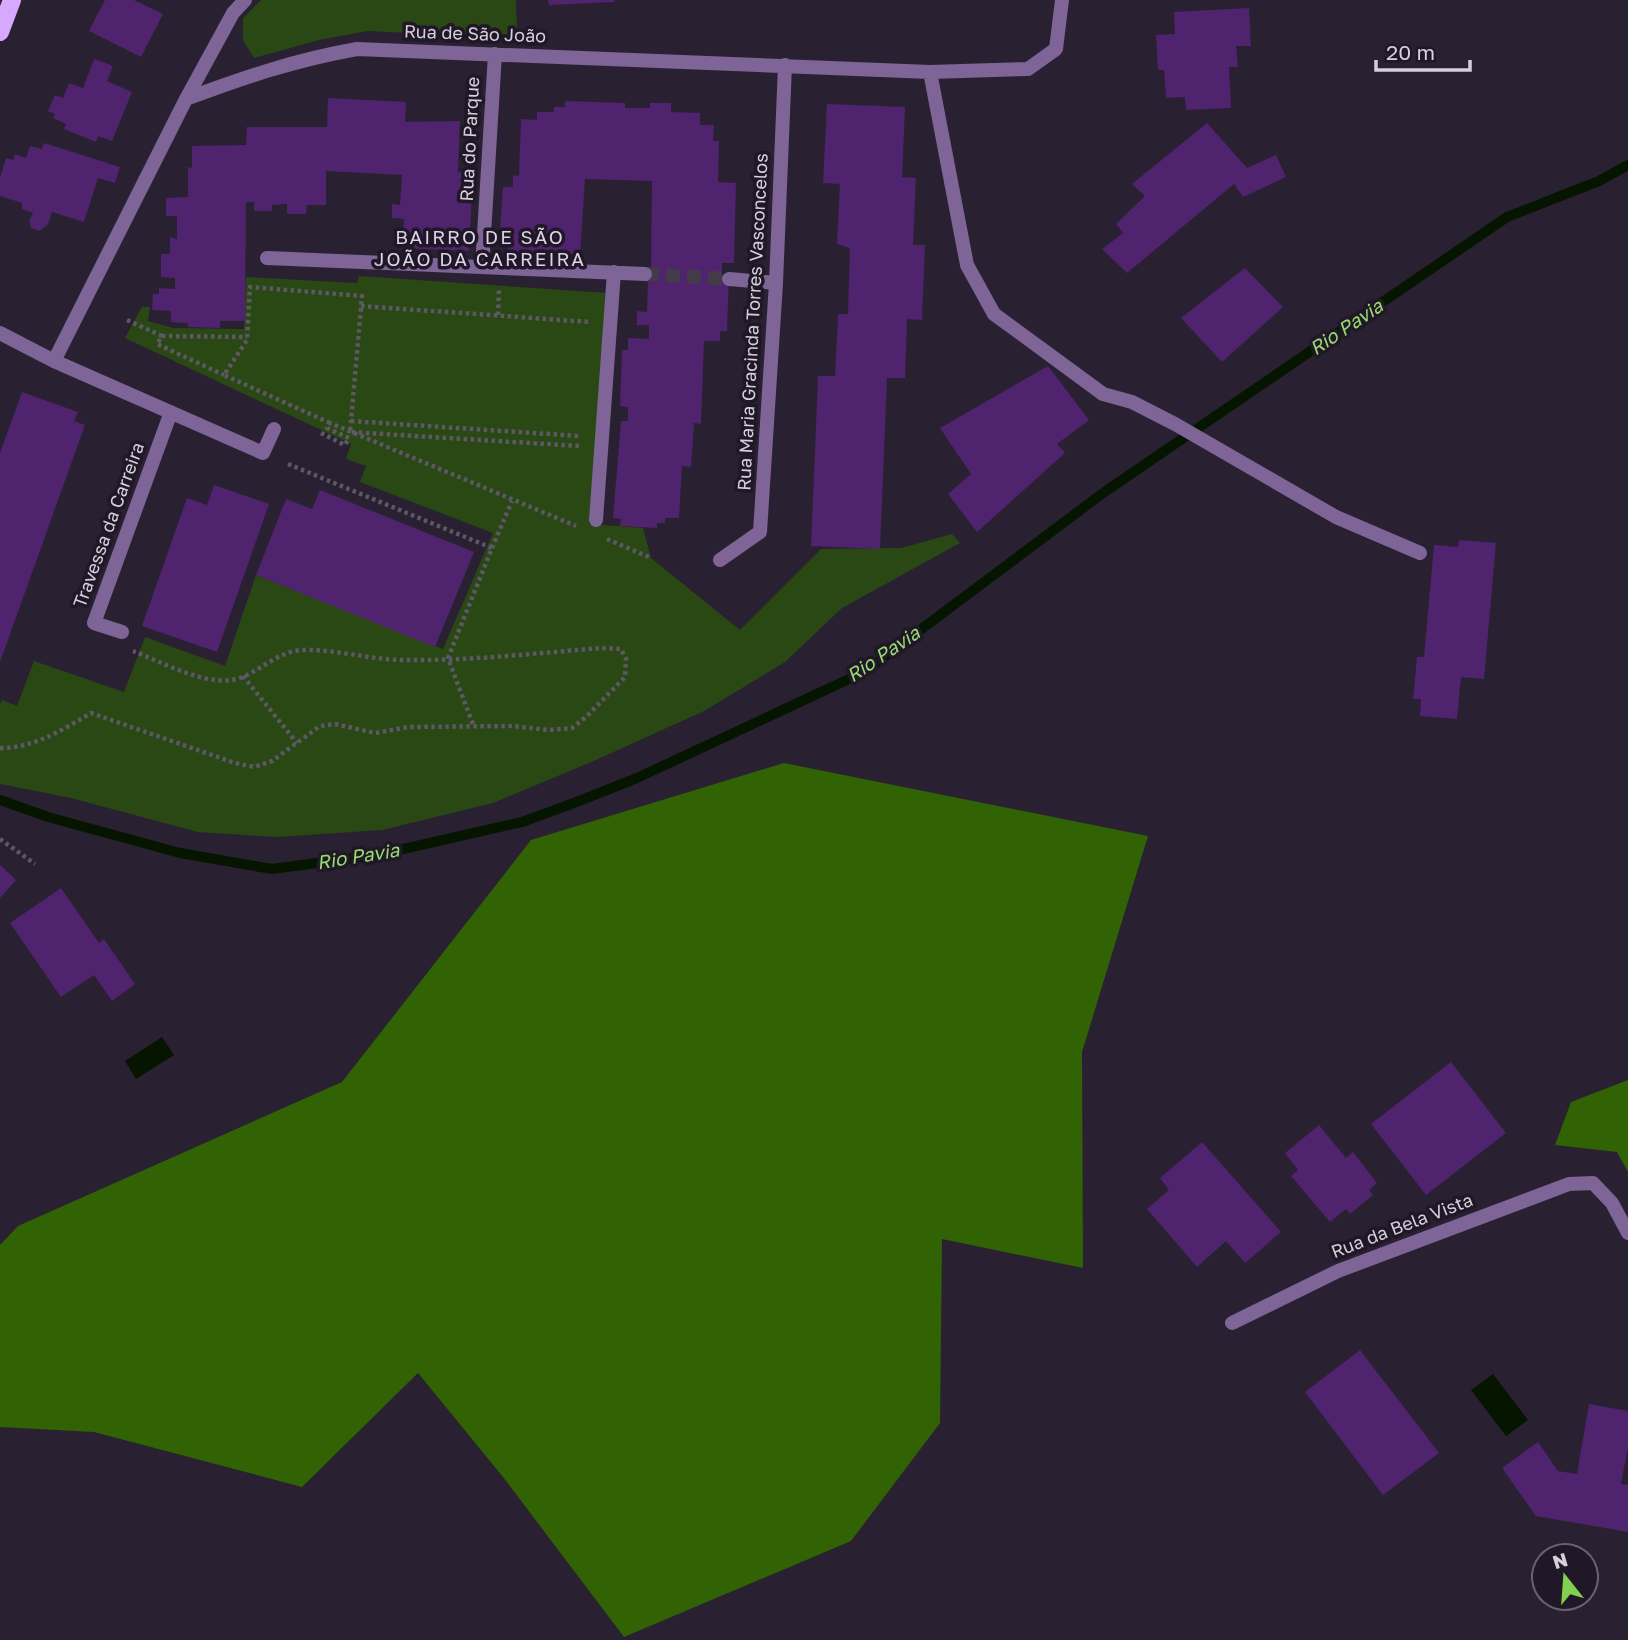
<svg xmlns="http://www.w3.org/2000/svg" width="1628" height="1640" font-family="'Golos Text',sans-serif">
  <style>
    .green { fill: #294814 }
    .forest { fill: #316203 }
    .water { fill: #061500 }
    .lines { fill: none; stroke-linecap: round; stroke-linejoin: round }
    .stream { stroke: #061500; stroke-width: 10 }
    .building { fill: #4f236e }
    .street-tunnel { stroke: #433b4a; stroke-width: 14; stroke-dasharray: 14 7; stroke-linecap: butt }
    .path { stroke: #5e5766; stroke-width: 4.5; stroke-dasharray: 3.5 3.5; stroke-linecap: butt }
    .street { stroke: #7f6498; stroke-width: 14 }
    .primary { stroke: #d6a9ff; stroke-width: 18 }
    .labels { text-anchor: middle; stroke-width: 7; stroke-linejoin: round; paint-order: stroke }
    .street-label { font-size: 18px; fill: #d5d0db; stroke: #201827 }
    .neighbourhood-label { font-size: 19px; letter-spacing: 2px; fill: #ddd2e7; stroke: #201827 }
    .water-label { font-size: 19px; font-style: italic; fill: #98dc6f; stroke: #201827 }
  </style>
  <rect width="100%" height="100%" fill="#292131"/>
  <path class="green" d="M261,0h255l1,38 -149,-7 -49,9 -65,18 -11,-18v-22z
    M359,276l248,17 -18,231 54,4 8,30 89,72 81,-81 80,-1 51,-14 8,9 -118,65 -57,54 -81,49 -108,49 -103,43 -111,27 -105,7 -79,-5 -127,-34 -71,-14v-80l2,-4 15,6 17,-45 90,31 21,-55 80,29 31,-91 187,74 50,-116 -133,-51 6,-16 -20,-7 5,-15 -226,-106 17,-31h8l-2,14 25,7 71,1 2,-52 111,6z"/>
  <path class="forest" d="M784,763l364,73 -66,216 1,216 -141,-29 -2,184 -89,118 -227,96 -121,-160 -85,-104 -116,114 -208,-55 -94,-5v-182l18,-19 324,-144 189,-242z
    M1628,1080v92l-11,-20 -62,-7 16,-43z"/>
  <path class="water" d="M162,1037l12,18 -38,24 -11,-18z
    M1493,1374l35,46 -22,16 -35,-46z"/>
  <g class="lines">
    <path class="stream" d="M0,800l48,17 132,36 92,16 105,-14 145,-33 52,-19 63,-25 227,-106 239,-179 404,-276 92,-36 29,-16"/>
  </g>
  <path class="building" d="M105,0h29l29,14 -22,43 -52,-26z
    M548,0h66l1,2 -66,3z
    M1249,8l2,38h-15l2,21h-9l2,41 -45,2 -1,-13 -19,1 -2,-28h-6l-2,-35 19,-1 -1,-22z
    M94,59l19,7 -6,15 25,11 -20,49 -14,-5 -2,6 -32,-13 2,-5 -13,-6 2,-4 -7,-3 7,-16 8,3 6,-15 14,5z
    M328,98l78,4 -1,20 55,-1 -2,51 15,1 -4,78 -67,-3 2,-29 -12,-1v-14l8,1 2,-30 -76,-4v34h-19l-1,9h-19v-10l-15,1v6h-18v-9h-8l-1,119h-25v7l-32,-1v-4l-17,-1v-11l-19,-1 1,-16h6v-6l16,1v-11l-14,-1v-23h9v-17l7,2v-23h-11v-18l22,-1v-30l4,1v-22l54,-1 1,-18h80z
    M565,101l60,2v5h25v-5h21v9l29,1v12h14l-1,16h6l-1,41 18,1 -2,80h-12v12h7l-2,56h-7v10h-16l-3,83 -7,-1 -3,44 -9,-1 -3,52h-14v5h-8v5l-37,-2 1,-7 -8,-1 8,-97h7v-14l-8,-1 2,-56h6v-12l21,1v-14h-12v-14l10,1 1,-30 -4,-1 1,-7 6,-3 1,-90 -67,-2 -5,75h-12v9l-17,-1v-5l-16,-1 -1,6 -17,-1v-8l-9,-1v-6l-9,-1 4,-58h10v-12l6,1 2,-57 16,1v-8h17v-5h11z
    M827,104l78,3 -3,70 14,1 -3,67h12l-3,75 -15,-1 -2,59h-18l-7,171 -69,-3 7,-170h17l3,-62h10l2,-66 -13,-4 3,-60 -17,-1z
    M1207,123l40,45 29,-13 10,22 -43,20 -9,-13 -107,89 -25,-24 21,-16 -7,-9 29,-28 -13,-12z
    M44,143l76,24 -5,16 -17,-5 -14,44 -32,-10 -4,12 -8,7 -9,-3 -2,-7 4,-8 -11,-4v-6l-22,-7v-18l6,-20 7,2 2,-6 11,4 4,-12 12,3z
    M1245,268l38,39 -61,55 -41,-44z
    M1048,366l41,54 -32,24 8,9 -88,79 -29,-38 23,-20 -31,-46z
    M22,392l56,20 -4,9 11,4 -85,237v-209z
    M214,485l55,19 -52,148 -75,-26 45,-128 20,7z
    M320,490l154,62 -39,95 -179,-72 30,-76 26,10z
    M1459,540l37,3 -12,136 -23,-2 -4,42 -37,-3 1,-17h-8l4,-42h7l10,-112 24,2z
    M0,865l16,15 -16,18z
    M61,888l38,55 5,-4 31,45 -23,17 -18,-26 -33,22 -51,-74z
    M1451,1062l55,71 -80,62 -55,-71z
    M1319,1125l27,33 7,-6 24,31 -8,7 4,5 -23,19 -4,-5 -16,13 -39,-46 7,-6 -13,-17z
    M1202,1142l79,90 -36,31 -19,-22 -29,26 -50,-58 22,-19 -9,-12z
    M1360,1350l79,103 -56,42 -78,-103z
    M1589,1404l39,7v36l-7,37 7,1v47l-92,-16 -34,-48 36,-26 20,29 19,3z"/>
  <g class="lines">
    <path class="street-tunnel" d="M645,274l84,5"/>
    <path class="path" d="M361,306l229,16
      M498,315l1,-27
      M127,320l35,16 -5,8 67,31
      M162,336l85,1
      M351,421l228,15
      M330,423l-106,-48 23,-35 3,-53 112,9 -12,136 229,14
      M321,433l24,12 4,-7 -22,-10 3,-5 246,103
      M288,464l204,84 -44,110 26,69
      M607,539l44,19
      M492,548l20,-47
      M243,676l54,67
      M0,748c34,0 62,-18 91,-35l144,50 19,4 18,-6 48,-35 15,-2 40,9 33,-6 104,-1 37,4 23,-2 14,-11 39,-40 1,-18 -5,-10 -19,-1c-65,5 -132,13 -198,12 -34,0 -67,-11 -101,-10 -25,1 -41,20 -63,28 -30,11 -78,-16 -107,-27
      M0,839l35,25"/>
    <path class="street" d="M930,72l37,193 27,49 109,80 29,8 43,22 161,93 84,36
      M186,99l47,-86 12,-13
      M267,258l378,16
      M482,267l13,-213
      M729,279l47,4
      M0,333l54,28 209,92 11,-24
      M54,361l132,-262c59,-22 109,-39 171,-50l573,23 98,-3 28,-20 6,-49
      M596,520l18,-248
      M720,560l40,-28 16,-249 9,-218
      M122,632l-28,-9 77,-211
      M1232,1323l106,-52 231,-87 24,-1 19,20 16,30"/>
    <path class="primary" d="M0,32l12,-32"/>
  </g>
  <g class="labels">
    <g class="street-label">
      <text transform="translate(475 34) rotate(2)" y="6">Rua de São João</text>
      <text transform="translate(470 139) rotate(-87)" y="6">Rua do Parque</text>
      <text transform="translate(753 322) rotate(-87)" y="6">Rua Maria Gracinda Torres Vasconcelos</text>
      <text transform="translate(109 525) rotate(-70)" y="6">Travessa da Carreira</text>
      <text transform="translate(1402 1226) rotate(-21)" y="6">Rua da Bela Vista</text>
    </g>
    <g class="neighbourhood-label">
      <text x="480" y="244">BAIRRO DE SÃO<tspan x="480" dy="22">JOÃO DA CARREIRA</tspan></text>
    </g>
    <g class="water-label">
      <text transform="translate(1346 327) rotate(-34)" y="7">Rio Pavia</text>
      <text transform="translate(883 654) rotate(-34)" y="7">Rio Pavia</text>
      <text transform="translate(358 856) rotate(-9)" y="7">Rio Pavia</text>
    </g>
  </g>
  <g transform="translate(1565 1577) rotate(343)"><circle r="33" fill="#201827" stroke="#68626f" stroke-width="2"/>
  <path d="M0-5L12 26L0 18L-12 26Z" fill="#82d04f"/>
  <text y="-10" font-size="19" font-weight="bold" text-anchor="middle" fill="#d5d0db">N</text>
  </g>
  <path d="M1376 60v10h94v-10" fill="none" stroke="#d5d0db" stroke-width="3.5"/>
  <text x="1386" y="60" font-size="21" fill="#d5d0db" stroke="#201827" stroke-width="5" paint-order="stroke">20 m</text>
</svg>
